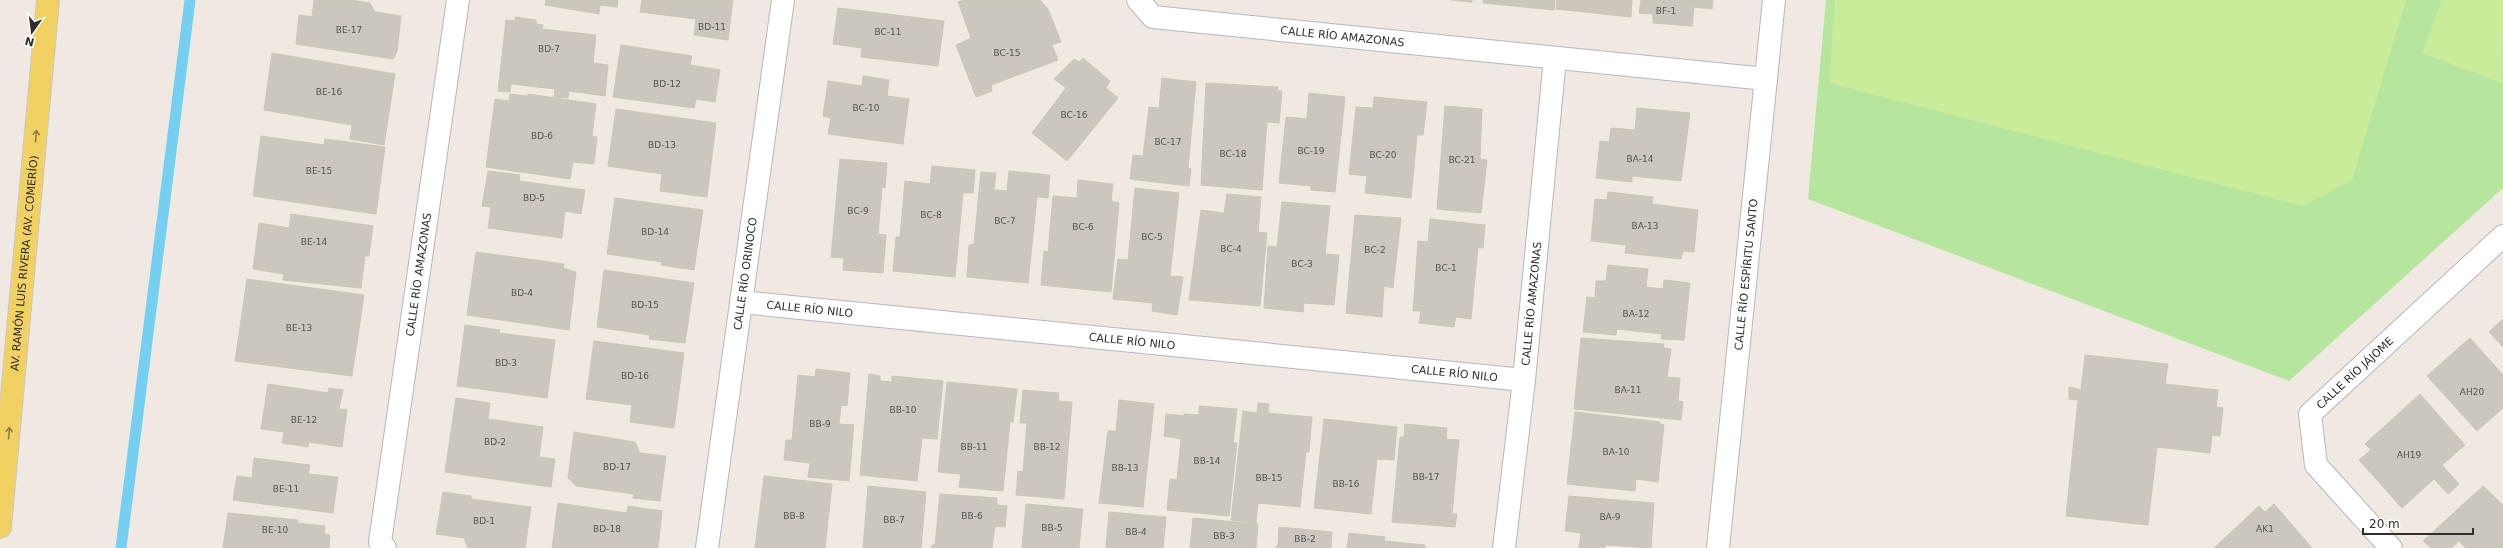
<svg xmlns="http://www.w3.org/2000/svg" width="2503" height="548" font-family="'DejaVu Sans',sans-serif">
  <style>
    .green { fill: #b6e59e }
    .pitch { fill: #c9ec9a }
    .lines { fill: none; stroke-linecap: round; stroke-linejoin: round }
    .stream { stroke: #75cff0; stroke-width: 11 }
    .building { fill: #cbc7bf; stroke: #cbc5ba }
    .minor-casing { stroke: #b4b7c1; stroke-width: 24 }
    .major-casing { stroke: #c9c9c9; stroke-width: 24 }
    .minor { stroke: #fff; stroke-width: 22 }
    .major { stroke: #f2d163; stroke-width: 22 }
    .oneway { stroke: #908048 }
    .labels { text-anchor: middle; stroke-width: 3; stroke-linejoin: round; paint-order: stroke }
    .number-label { font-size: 9px; fill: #555452 }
    .street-label { font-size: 11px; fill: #2e2e2e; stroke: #fff }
  </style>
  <rect width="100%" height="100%" fill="#efe9e1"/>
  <path class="green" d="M1826,0h677v188l-214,193 -481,-182z"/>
  <path class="pitch" d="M1835,0h571l-54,180 -50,26 -473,-123z
    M2442,0h61l-1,83 -80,-30z"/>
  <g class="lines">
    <path class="stream" d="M121,548l69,-548"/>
  </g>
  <path class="building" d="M314,0h37l19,3 5,9 26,4 -4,36 -4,7 -97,-15 3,-29 13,2z
    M546,0h72l-1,7 -17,-2 -1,9 -54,-9z
    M642,0h91l-5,40 -34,-5 2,-16 -56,-7z
    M965,0h75l8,9 13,33 -9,3 6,15 -67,25 1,6 -16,6 -20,-52 15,-7 -13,-36z
    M1451,0h21v2z
    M1483,0h72l-1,10 -71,-7z
    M1557,0h75l-1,17 -75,-8z
    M1641,0h72l-1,9 -18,-2 -2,19 -39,-3v-9l-14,-1z
    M838,8l106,13 -6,45 -77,-9 1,-9 -29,-4z
    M515,17l21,3v4l7,1 -1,4 54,6 -3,28 15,2 -3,31 -36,-5 -1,7 -14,-1 1,-8 -44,-5 -1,8 -12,-1 8,-71 9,1z
    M621,45l71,11 -2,9 30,5 -5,32 -19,-3 -2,9 -81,-11z
    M272,53l123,21 -11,71 -34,-6 2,-14 -88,-15z
    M1083,58l27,23 -4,7 12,10 -51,63 -35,-28 34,-45 -12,-9 20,-20 5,3z
    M863,76l26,4 -2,16 22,3 -6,45 -75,-10 3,-16 -8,-2 5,-35 34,5z
    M1162,78l34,4 -8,86 3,1 -2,17 -59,-7 3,-24 10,1 6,-49 10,1z
    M1206,83l72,4 -1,3 5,1 -3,32 -12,-1 -5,68 -61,-5z
    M1309,93l36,4 -10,95 -24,-2v-4l-32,-3 7,-66 21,2z
    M510,94l16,2 -2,7 4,-9 68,10 -4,32 5,1 -3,27 -21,-2 -3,17 -84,-12 9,-68 14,2z
    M1374,97l53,5 -4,33h-6l-6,63 -46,-5 2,-17 -18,-2 7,-67 17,1z
    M1445,106l37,3 -2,50 7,1 -6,53 -44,-4z
    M1637,108l53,5 -9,68 -49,-5v6l-36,-4 4,-37 9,1 2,-14 24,2z
    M616,109l100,14 -9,74 -47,-6 2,-17 -54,-8z
    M261,136l63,9 1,-6 60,8 -9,67 -123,-18z
    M840,159l47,4 -2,25 -3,-1 -4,47 8,1 -3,38 -40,-3 1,-12 -13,-1z
    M932,166l43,4 -2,23h-10l-8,84 -62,-6 3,-34h4l5,-56 25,3z
    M488,171l32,4 -1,6 66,9 -4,24 -16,-3 -3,27 -74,-10 3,-21 -9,-1z
    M1009,171l41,4 -2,23 -11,-1 -9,86 -61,-6 2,-32 5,-1 7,-72 15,1 -2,17 13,1z
    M1078,180l35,4 -2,17 8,2 -8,89 -70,-7 3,-34 4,1 5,-56 24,2z
    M1135,188l44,5 -9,83 13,1 -6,38 -25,-4 1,-8 -40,-4 5,-40 10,1z
    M1608,192l45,5 -1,7 46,6 -4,42 -11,-1 -2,8 -56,-6 1,-8 -35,-4 4,-42 12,1z
    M1227,194l34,3 -3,35 9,1 -7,73 -71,-6 12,-90 23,3z
    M615,198l88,12 -9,60 -33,-5 1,-3 -55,-8z
    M1282,202l48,4 -5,48 14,1 -5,50 -30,-2 -1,9 -39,-4 4,-62 9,1z
    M291,214l82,12 -4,30h-4l-4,32 -78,-8 1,-6 -31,-5 6,-46 30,5z
    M1355,215l46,3 -8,70 -9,-2 -2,31 -36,-4z
    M1430,219l55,6 -2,23 -5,-1 -7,72 -15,-2 -2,10 -35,-4 2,-12h-8l5,-70 10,1z
    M476,252l88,12 -1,4 13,4 -7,58 -102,-15z
    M1608,265l40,4 -2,18 17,2 1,-9 26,3 -6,57 -23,-1 1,-5 -45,-5 -1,6 -33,-3 4,-35 8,1 1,-17h10z
    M604,270l90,13 -9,60 -36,-4 1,-4 -53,-8z
    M247,279l117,16 -12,81 -117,-15z
    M2503,319v28l-14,-15z
    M465,325l35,5 -1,3 56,7 -8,58 -90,-12z
    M1581,338l83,6 -1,4 8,1 -4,28 13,1 -2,23 5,1 -2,18 -107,-11z
    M2470,338l33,37v33l-26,23 -50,-55z
    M594,341l90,12 -10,75 -44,-6 2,-17 -46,-6z
    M2085,355l83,9 -3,20 53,6 -2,17 7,1 -3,28 -8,-1 -2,18 -53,-6 -9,78 -82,-9 12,-116 -9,-1v-12l12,3z
    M816,369l34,4 -3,33 -6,-1 -2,19 15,1 -5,56 -41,-4 2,-14 -26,-3 2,-20h6l6,-65 17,2z
    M869,374l11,2v5l12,1v-6l51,5 -6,58 -15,-1 -5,43 -57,-6z
    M947,382l70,7 -4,33h-3l-7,69 -44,-4 2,-13 -23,-2z
    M268,384l60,9 1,-5 14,2 -4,19 8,1 -5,37 -33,-5 -1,5 -26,-4 2,-11 -23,-3z
    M1023,390l36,3 -1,8 14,1 -8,97 -48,-4 2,-24 5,1 4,-49h-7z
    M2420,394l45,51 -23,20 17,19 -11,10 -14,-15 -32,29 -43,-48 12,-10 -6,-6z
    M456,398l34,5 -2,16 55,8 -4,30 16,2 -4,28 -106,-15z
    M1119,400l35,4 -11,103 -44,-4 9,-72h8z
    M1258,403l11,1 -1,9 44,4 -3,35h-3l-6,55 -42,-4 -2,20 -25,-3 12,-109 14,2z
    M1199,406l38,3 -4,34h4l-8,73 -62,-6 3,-31 7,1 4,-41 -17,-3 2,-22 18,2v-2l15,1z
    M1575,412l85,10v2l4,1 -6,57 -22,-3 -1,12 -68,-7z
    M1324,419l73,8 -3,33 -17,-1 -6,55 -57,-6z
    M1405,424l42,4 -1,11 13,1 -7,74h5l-2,13 -63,-5 8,-85h4z
    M574,432l61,10 5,11 26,3 -6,45 -27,-3 1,-4 -58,-8 -8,-8z
    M254,458l56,7 -2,9 30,3 -5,36 -100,-13 4,-24 15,2z
    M764,476l68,8 -7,64h-70z
    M868,486l58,6 -5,56h-58z
    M2483,486l20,19v43h-37l-7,-7 -8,7h-20l-8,-7z
    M443,492l28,4v3l60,8 -6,41h-57l-4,-10 -28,-4z
    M940,494l57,4v7l10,1 -2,21 -10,-1 -3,22h-61l1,-3h3z
    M1569,496l85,7 -3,45 -46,-3v3h-26l2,-15 -16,-2z
    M558,503l69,10 1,-7 34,5 -4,37h-106z
    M1026,504l57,5 -4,39h-57z
    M2274,504l38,44h-98l45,-42 6,6z
    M1109,512l57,5 -3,31h-57z
    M228,513l70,7 -1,3 28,3 -1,8 6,1 -1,13h-106z
    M1193,518l65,6 -2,24h-66z
    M1279,527l53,5 -1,16h-56l3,-3z
    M1349,533l36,4 -1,4 41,4v3h-78z"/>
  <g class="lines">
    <defs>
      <g id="minor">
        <path id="s1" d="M1138,0l15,17 613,62"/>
        <path id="s2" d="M741,302l783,78"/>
        <path id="s3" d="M385,548l-5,-6 78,-542"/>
        <path id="s4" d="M707,548l76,-548"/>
        <path id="s5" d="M1504,548l20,-168 31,-322"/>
        <path id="s6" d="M1718,548l56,-548"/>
        <path id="s7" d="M2391,548l-75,-83 -6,-51 193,-178"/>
      </g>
      <g id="major">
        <path id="s8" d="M0,527l48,-527"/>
      </g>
    </defs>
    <use href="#minor" class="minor-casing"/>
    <use href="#major" class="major-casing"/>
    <use href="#minor" class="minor"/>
    <use href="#major" class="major"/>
  </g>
  <defs><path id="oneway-shaft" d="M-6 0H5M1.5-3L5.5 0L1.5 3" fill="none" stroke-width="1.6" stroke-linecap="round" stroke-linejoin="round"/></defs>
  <g class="oneway">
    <use href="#oneway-shaft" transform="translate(36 136) rotate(-85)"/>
    <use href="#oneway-shaft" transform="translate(9 433) rotate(-85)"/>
  </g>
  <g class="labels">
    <g class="number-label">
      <text x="1666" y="14">BF-1</text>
      <text x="712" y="30">BD-11</text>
      <text x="349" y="33">BE-17</text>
      <text x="888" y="35">BC-11</text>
      <text x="549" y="52">BD-7</text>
      <text x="1007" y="56">BC-15</text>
      <text x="667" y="87">BD-12</text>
      <text x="329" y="95">BE-16</text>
      <text x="866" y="111">BC-10</text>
      <text x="1074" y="118">BC-16</text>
      <text x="542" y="139">BD-6</text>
      <text x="1168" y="145">BC-17</text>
      <text x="662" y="148">BD-13</text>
      <text x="1311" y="154">BC-19</text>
      <text x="1233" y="157">BC-18</text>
      <text x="1383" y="158">BC-20</text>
      <text x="1640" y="162">BA-14</text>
      <text x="1462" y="163">BC-21</text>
      <text x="319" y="174">BE-15</text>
      <text x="534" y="201">BD-5</text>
      <text x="858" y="214">BC-9</text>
      <text x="931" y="218">BC-8</text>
      <text x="1005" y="224">BC-7</text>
      <text x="1645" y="229">BA-13</text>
      <text x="1083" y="230">BC-6</text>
      <text x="655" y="235">BD-14</text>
      <text x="1152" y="240">BC-5</text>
      <text x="314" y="245">BE-14</text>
      <text x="1231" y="252">BC-4</text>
      <text x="1375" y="253">BC-2</text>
      <text x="1302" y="267">BC-3</text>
      <text x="1446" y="271">BC-1</text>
      <text x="522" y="296">BD-4</text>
      <text x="645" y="308">BD-15</text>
      <text x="1636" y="317">BA-12</text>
      <text x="299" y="331">BE-13</text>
      <text x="506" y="366">BD-3</text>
      <text x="635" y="379">BD-16</text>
      <text x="1628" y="393">BA-11</text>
      <text x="2472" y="395">AH20</text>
      <text x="903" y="413">BB-10</text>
      <text x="304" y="423">BE-12</text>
      <text x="820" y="427">BB-9</text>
      <text x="495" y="445">BD-2</text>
      <text x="974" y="450">BB-11</text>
      <text x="1047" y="450">BB-12</text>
      <text x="1616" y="455">BA-10</text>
      <text x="2409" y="458">AH19</text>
      <text x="1207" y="464">BB-14</text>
      <text x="617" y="470">BD-17</text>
      <text x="1125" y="471">BB-13</text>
      <text x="1426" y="480">BB-17</text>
      <text x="1269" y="481">BB-15</text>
      <text x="1346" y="487">BB-16</text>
      <text x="286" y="492">BE-11</text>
      <text x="794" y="519">BB-8</text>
      <text x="972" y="519">BB-6</text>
      <text x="1610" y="520">BA-9</text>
      <text x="894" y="523">BB-7</text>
      <text x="484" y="524">BD-1</text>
      <text x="1052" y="531">BB-5</text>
      <text x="607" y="532">BD-18</text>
      <text x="2265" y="532">AK1</text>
      <text x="275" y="533">BE-10</text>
      <text x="1136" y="535">BB-4</text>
      <text x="1224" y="539">BB-3</text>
      <text x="1305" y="542">BB-2</text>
    </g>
    <g class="street-label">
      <text dy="4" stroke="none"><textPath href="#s1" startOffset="213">CALLE RÍO AMAZONAS</textPath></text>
      <text dy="4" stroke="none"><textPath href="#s8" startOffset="265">AV. RAMÓN LUIS RIVERA (AV. COMERÍO)</textPath></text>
      <text dy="4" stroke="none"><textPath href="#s4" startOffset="277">CALLE RÍO ORINOCO</textPath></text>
      <text dy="4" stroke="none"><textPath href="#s6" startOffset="275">CALLE RÍO ESPÍRITU SANTO</textPath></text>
      <text dy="4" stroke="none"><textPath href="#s3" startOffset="278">CALLE RÍO AMAZONAS</textPath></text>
      <text dy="4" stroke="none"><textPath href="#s5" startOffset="246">CALLE RÍO AMAZONAS</textPath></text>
      <text dy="4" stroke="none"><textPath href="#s2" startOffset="69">CALLE RÍO NILO</textPath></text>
      <text dy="4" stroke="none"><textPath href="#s2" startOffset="393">CALLE RÍO NILO</textPath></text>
      <text dy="4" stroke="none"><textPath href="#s7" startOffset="224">CALLE RÍO JÁJOME</textPath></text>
      <text dy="4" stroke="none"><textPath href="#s2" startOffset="717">CALLE RÍO NILO</textPath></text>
    </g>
  </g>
  <g transform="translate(32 32) rotate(194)" stroke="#ffffff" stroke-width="3" paint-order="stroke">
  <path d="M0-3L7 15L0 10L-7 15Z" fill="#2e2e2e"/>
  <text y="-6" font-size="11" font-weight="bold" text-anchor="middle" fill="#2e2e2e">N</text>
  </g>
  <path d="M2363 528v6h110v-6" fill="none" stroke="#2e2e2e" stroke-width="2"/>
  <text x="2369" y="528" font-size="12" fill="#2e2e2e" stroke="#ffffff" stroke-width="3" paint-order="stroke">20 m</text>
</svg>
